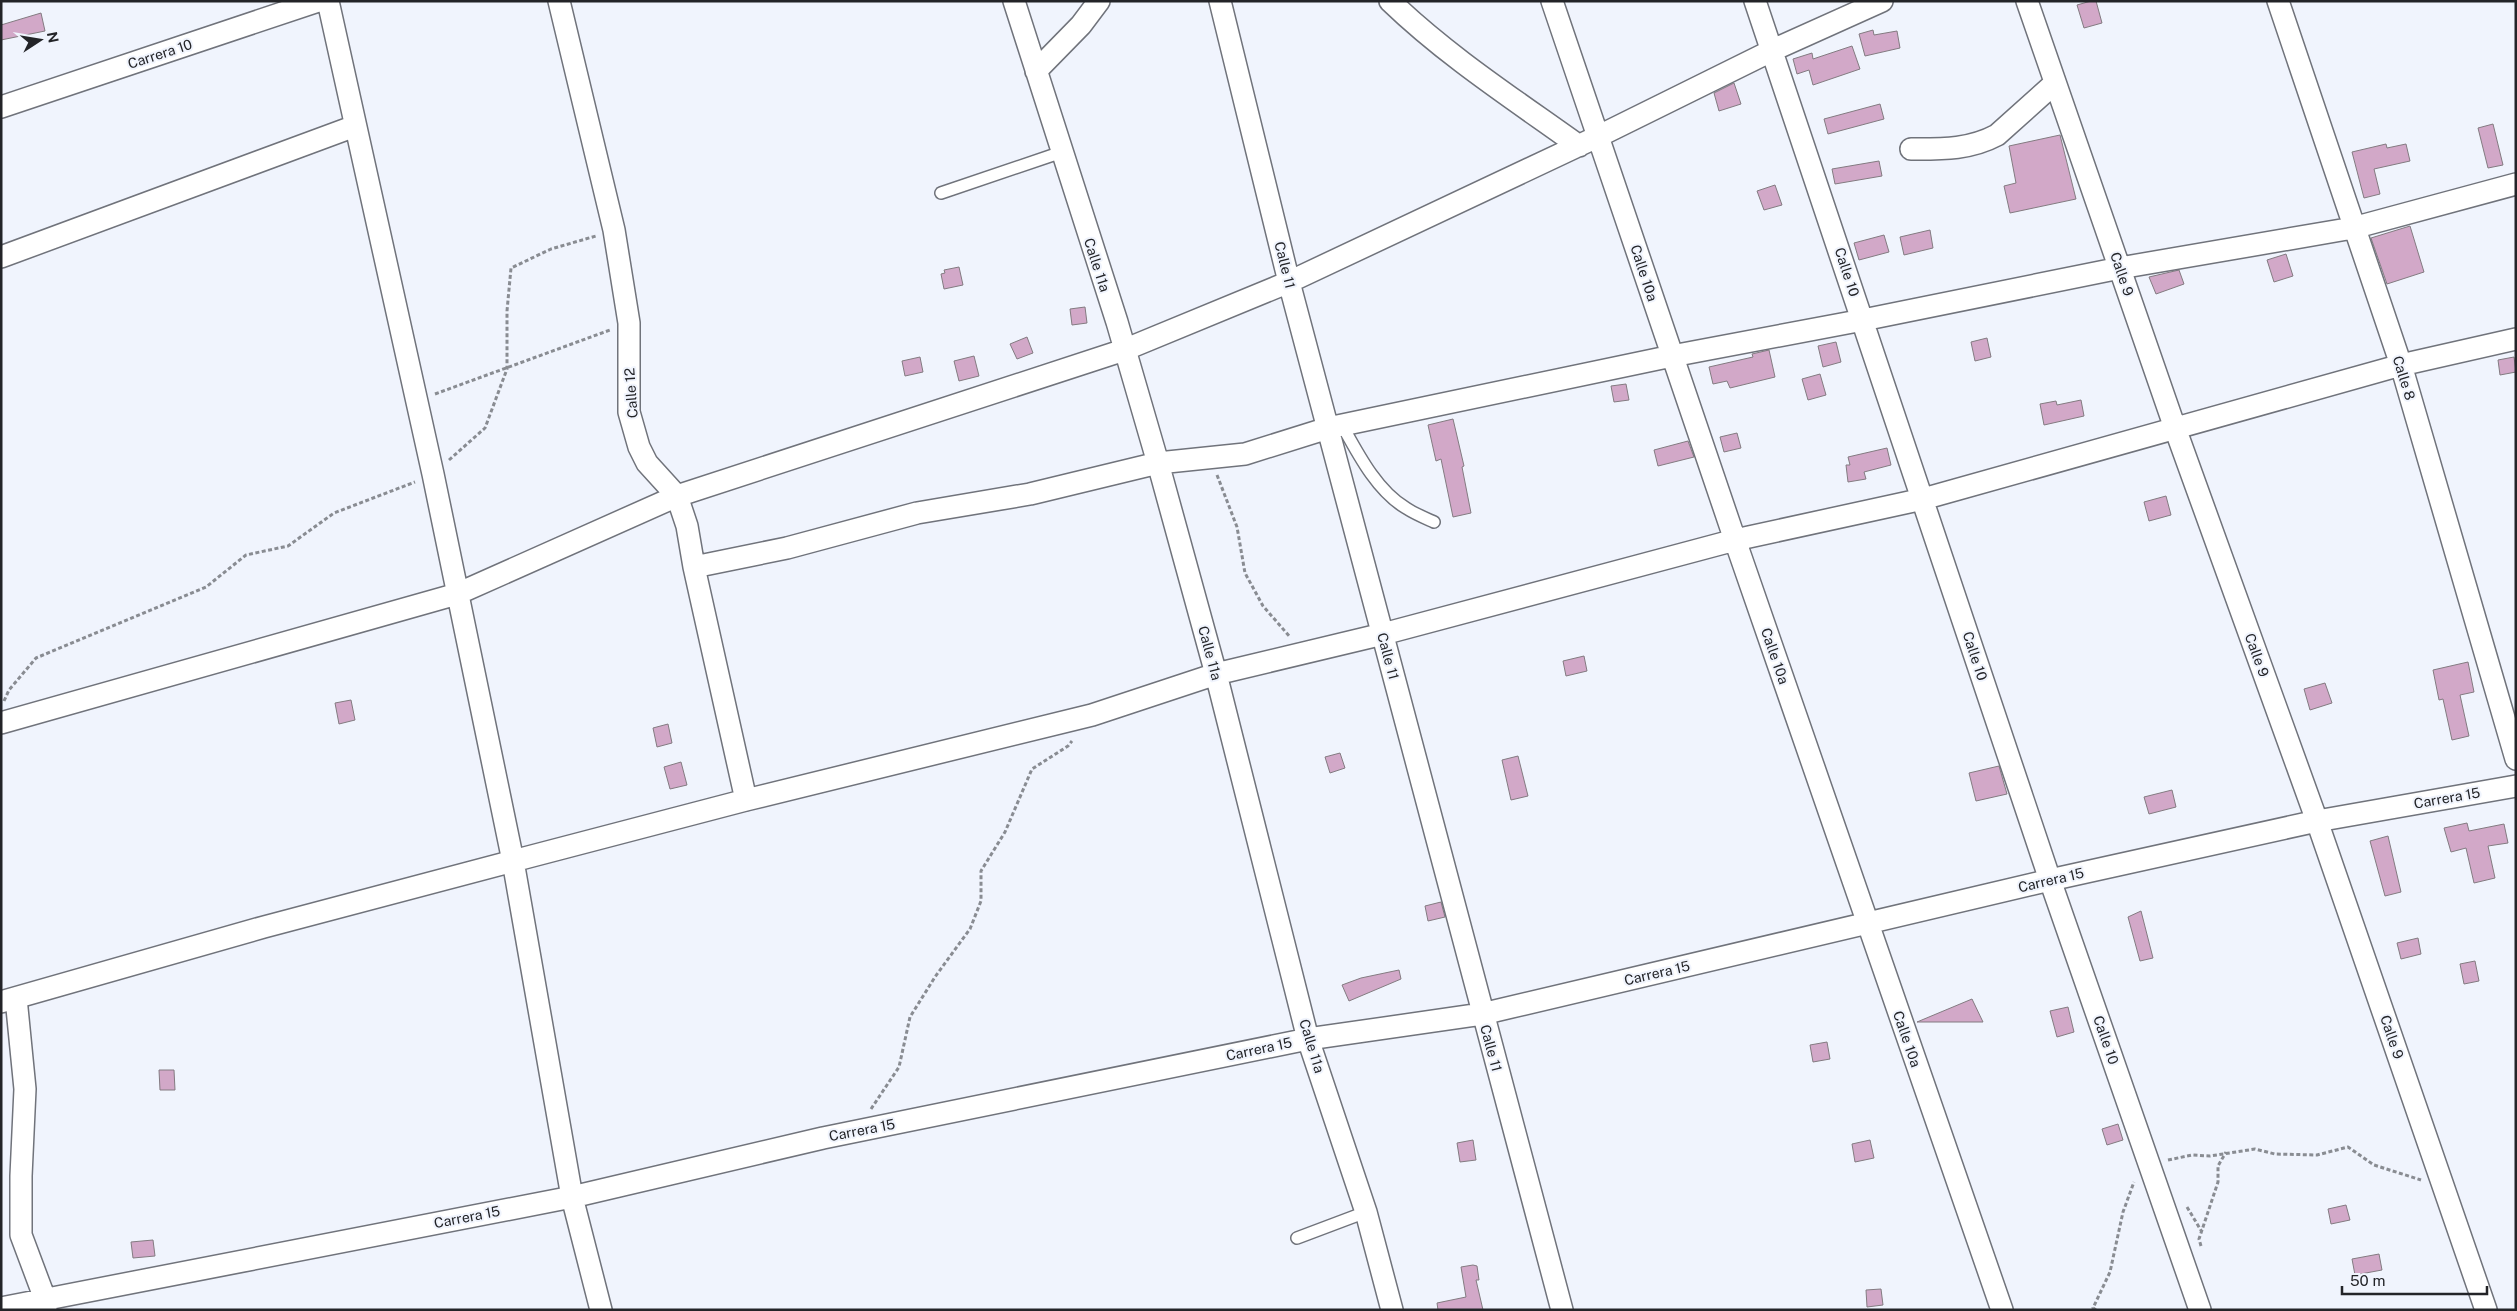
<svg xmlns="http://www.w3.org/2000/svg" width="2517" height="1311" font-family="'Public Sans',sans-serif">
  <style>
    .building { fill: #d2a8c8; stroke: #837b81 }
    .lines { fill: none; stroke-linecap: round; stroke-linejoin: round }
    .lane-casing { stroke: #70737b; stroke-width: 14 }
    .street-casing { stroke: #70737b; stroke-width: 24 }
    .path { stroke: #898c92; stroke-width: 3; stroke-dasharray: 4 2.5; stroke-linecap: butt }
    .lane { stroke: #fff; stroke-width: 11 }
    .street { stroke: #fff; stroke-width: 21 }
    .labels { text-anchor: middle; stroke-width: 4; stroke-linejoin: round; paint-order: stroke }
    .street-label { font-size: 14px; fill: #232428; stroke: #f0f4fd }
  </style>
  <rect width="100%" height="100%" fill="#f0f4fd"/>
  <path class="building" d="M2091,1h5l6,22 -18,5 -7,-23z
    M41,13l4,18 -44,9v-15z
    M1873,30l1,5 23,-4 3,17 -35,8 -6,-22z
    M1852,46l8,23 -47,16 -4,-15 -12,4 -4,-15 19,-6 1,6z
    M1734,83l7,21 -22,7 -5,-18z
    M1880,104l4,15 -56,15 -4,-15z
    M2493,124l10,41 -15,3 -10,-40z
    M2060,135l16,64 -66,14 -6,-27 12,-3 -7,-37z
    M2386,144l1,4 19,-4 4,17 -36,8 6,25 -16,4 -12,-46z
    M1879,161l3,15 -47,8 -3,-15z
    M1775,185l7,20 -18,5 -7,-19z
    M2410,226l14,46 -37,12 -16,-46z
    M1930,230l3,18 -29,7 -4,-18z
    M1884,235l5,17 -30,8 -5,-17z
    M2286,254l7,22 -19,6 -7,-22z
    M959,267l4,18 -19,4 -3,-15 4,-1 -1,-3z
    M2179,270l5,14 -28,10 -7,-17z
    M1085,307l2,16 -15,2 -2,-16z
    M1027,337l6,16 -16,6 -7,-15z
    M1987,338l4,19 -16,4 -4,-19z
    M1836,342l5,20 -18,5 -5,-21z
    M1769,350l6,27 -45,11 -3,-7 -14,3 -4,-17 44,-10 -1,-3z
    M974,356l5,20 -20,5 -5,-20z
    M920,357l3,15 -18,4 -3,-15z
    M2514,357l2,15 -16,3 -2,-15z
    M1820,374l6,21 -18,5 -6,-21z
    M1626,384l3,16 -15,2 -3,-16z
    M2081,400l3,16 -40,9 -4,-21 16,-3 1,4z
    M1453,419l11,47 -2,1 9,46 -18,4 -12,-58 -5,2 -8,-36z
    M1737,433l4,15 -17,4 -4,-15z
    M1688,441l6,16 -36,9 -4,-16z
    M1887,448l4,17 -27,7 2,7 -18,3 -2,-17h4l-2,-8z
    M2166,496l5,19 -22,6 -5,-19z
    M1584,656l3,15 -21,5 -3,-15z
    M2468,662l6,30 -14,3 9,41 -17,4 -9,-41 -4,1 -6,-30z
    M2325,683l7,20 -22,7 -6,-21z
    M351,700l4,20 -16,4 -4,-21z
    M668,724l4,19 -15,4 -4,-19z
    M1340,753l5,15 -15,5 -5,-16z
    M1518,756l10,40 -17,4 -9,-40z
    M681,762l6,23 -17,4 -6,-22z
    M1999,766l8,28 -31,7 -7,-28z
    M2172,790l4,17 -27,7 -5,-17z
    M2467,823l2,8 35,-7 4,19 -20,3 7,32 -21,5 -8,-35 -15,4 -7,-24z
    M2388,836l13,56 -16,4 -15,-55z
    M1441,902l4,15 -17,4 -3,-15z
    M2141,911l12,47 -13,3 -12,-44z
    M2418,938l3,16 -20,5 -4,-16z
    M2475,961l4,20 -15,3 -4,-20z
    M1399,970l2,9 -52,22 -7,-16 19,-7z
    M1972,999l11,23h-66z
    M2068,1007l6,25 -17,5 -7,-26z
    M1827,1042l3,17 -17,3 -3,-17z
    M159,1070h15l1,20h-15z
    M2118,1124l5,16 -16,5 -5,-16z
    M1473,1140l3,20 -16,2 -3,-19z
    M1870,1140l4,18 -19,4 -3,-18z
    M2346,1205l4,15 -19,4 -3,-15z
    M153,1240l2,16 -22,2 -2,-16z
    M2379,1254l3,16 -27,5 -3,-16z
    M1473,1265l4,1 2,14h-3l7,30h-45l-1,-7 29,-6 -5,-30z
    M1881,1289l2,16 -16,2 -1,-17z"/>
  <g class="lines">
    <defs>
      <path id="lane" d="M941,193l121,-41
        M1342,425c16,29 35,66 64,83 9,6 19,10 28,14
        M1297,1238l69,-26"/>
      <path id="street" d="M328,1l105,473 80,387 59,336 29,113
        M559,1l55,229 15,93v89l10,35 8,16 30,33 10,30 7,41 52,233
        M1014,1l103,321 41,141 58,211 92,365 58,173 26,98
        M1220,1l69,281 273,1028
        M1390,1c57,55 125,99 189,145
        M1552,1l183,539 267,770
        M1755,1l295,879 150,430
        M2027,1l148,427 142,393 169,489
        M2278,1l123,364 115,394
        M1036,71l45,-46 18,-24
        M1,107l317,-106
        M1911,149c30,0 58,1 86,-14l58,-52
        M1,257l354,-131
        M694,567l93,-19 130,-35 113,-19 128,-31 87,-9 83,-26 344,-72 191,-36 257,-52 233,-40 163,-44
        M1,723l456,-129 220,-98 447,-146 165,-68 310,-146 174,-86 109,-49
        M16,998l9,91 -4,87v59l24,64 1,11
        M1,1002l263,-75 249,-66 233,-61 346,-85 124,-41 167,-40 352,-94 188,-41 478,-134 115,-26
        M1,1308l571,-111 251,-59 485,-99 174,-25 568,-134 267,-59 199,-35"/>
    </defs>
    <use href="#lane" class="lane-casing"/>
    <use href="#street" class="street-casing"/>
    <path class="path" d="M435,394l175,-64
      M449,460l36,-32 22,-59v-58l4,-43 40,-19 45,-13
      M1217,475l20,52 8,46 18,33 27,31
      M4,701l5,-11 27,-32 170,-71 40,-32 42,-9 46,-33 81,-31
      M871,1109l28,-42 11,-50 25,-40 35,-48 11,-28v-30l24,-39 27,-63 36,-23 4,-5
      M2168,1160l24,-5 18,1 45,-7 20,5 42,1 31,-8 26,18 47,15
      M2187,1207l15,25
      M2201,1246l-2,-7 19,-57v-16l8,-14
      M2096,1310l-3,-2 17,-36 13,-60 11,-30"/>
    <use href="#lane" class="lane"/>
    <use href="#street" class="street"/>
  </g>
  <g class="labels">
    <g class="street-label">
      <text transform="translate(160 54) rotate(-18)" y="5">Carrera 10</text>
      <text transform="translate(1097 265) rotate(72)" y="5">Calle 11a</text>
      <text transform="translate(1285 265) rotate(76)" y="5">Calle 11</text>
      <text transform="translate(1847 272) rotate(72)" y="5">Calle 10</text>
      <text transform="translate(1644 273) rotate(72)" y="5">Calle 10a</text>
      <text transform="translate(2122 274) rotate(71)" y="5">Calle 9</text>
      <text transform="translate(2404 378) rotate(73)" y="5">Calle 8</text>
      <text transform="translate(631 393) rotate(-94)" y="5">Calle 12</text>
      <text transform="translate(1210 653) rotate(75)" y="5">Calle 11a</text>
      <text transform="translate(2257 655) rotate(70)" y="5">Calle 9</text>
      <text transform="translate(1388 656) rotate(75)" y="5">Calle 11</text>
      <text transform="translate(1775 656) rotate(71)" y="5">Calle 10a</text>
      <text transform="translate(1975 656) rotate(72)" y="5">Calle 10</text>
      <text transform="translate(2447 798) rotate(-10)" y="5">Carrera 15</text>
      <text transform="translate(2051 880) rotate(-13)" y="5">Carrera 15</text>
      <text transform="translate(1657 973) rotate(-13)" y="5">Carrera 15</text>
      <text transform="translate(2392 1037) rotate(71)" y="5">Calle 9</text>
      <text transform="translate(1907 1039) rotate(71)" y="5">Calle 10a</text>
      <text transform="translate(2106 1040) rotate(71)" y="5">Calle 10</text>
      <text transform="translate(1312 1046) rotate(73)" y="5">Calle 11a</text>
      <text transform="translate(1491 1048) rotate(75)" y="5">Calle 11</text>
      <text transform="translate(1259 1049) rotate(-12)" y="5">Carrera 15</text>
      <text transform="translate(862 1130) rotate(-11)" y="5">Carrera 15</text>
      <text transform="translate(467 1217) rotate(-11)" y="5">Carrera 15</text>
    </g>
  </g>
  <rect width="2517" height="1311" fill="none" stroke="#232428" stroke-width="5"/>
  <g transform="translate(40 40) rotate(78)" stroke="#f0f4fd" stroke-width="4" paint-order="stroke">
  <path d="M0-4L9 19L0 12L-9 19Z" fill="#232428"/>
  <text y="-8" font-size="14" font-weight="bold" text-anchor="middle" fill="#232428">N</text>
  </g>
  <path d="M2342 1286v8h145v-8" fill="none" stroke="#232428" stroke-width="2.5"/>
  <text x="2350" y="1286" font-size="15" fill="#232428" stroke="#f0f4fd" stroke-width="4" paint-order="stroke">50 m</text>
</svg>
